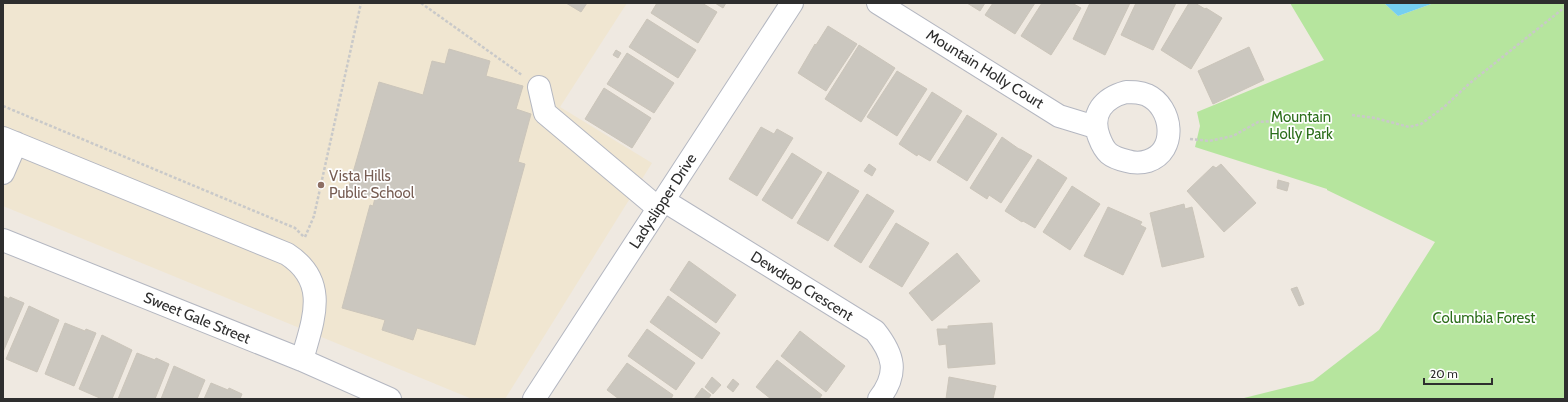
<svg xmlns="http://www.w3.org/2000/svg" width="1568" height="402" font-family="Cabin,sans-serif">
  <style>
    .education { fill: #f0e6d1 }
    .green { fill: #b6e59e }
    .water { fill: #75cff0 }
    .building { fill: #cbc7bf; stroke: #cbc5ba }
    .lines { fill: none; stroke-linecap: round; stroke-linejoin: round }
    .minor-casing { stroke: #b4b7c1; stroke-width: 24 }
    .path { stroke: #c9c9c9; stroke-width: 2.5; stroke-dasharray: 3 2; stroke-linecap: butt }
    .minor { stroke: #fff; stroke-width: 22 }
    .education-dot { fill: #8d6e63; stroke: #fff; stroke-width: 1.5 }
    .labels { text-anchor: middle; stroke-width: 3.5; stroke-linejoin: round; paint-order: stroke }
    .street-label { font-size: 15px; fill: #2e2e2e; stroke: #fff }
    .park-label { font-size: 15px; fill: #2c6e1b; stroke: #fff }
    .education-label { font-size: 15px; fill: #785e54; stroke: #fff; text-anchor: start }
  </style>
  <rect width="100%" height="100%" fill="#efe9e1"/>
  <path class="education" d="M3,3h624l-67,104 92,56 -147,236h-33l-469,-193z"/>
  <path class="green" d="M1290,3h94l14,13 36,-13h131v396h-325l73,-18 66,-51 56,-88 -108,-52v-1l-132,-42 5,-21 -3,-14 127,-52z"/>
  <path class="water" d="M1384,3h50l-36,13z"/>
  <path class="building" d="M566,3h21l-6,9z
    M657,3h45l15,9 -19,31 -47,-30z
    M715,3h11l-3,5z
    M967,3h18l-5,8z
    M993,3h42l-20,31 -30,-19z
    M1042,3h30l9,5 -30,47 -30,-19z
    M1090,3h40l-25,52 -32,-16z
    M1136,3h40l-23,47 -32,-15z
    M1189,3h6l10,6 1,-1 16,10 -31,51 -30,-19z
    M647,19l49,31 -18,28 -49,-31z
    M828,26l29,18 -31,47 -28,-18 17,-29 1,1z
    M859,45l36,23 -34,54 -36,-23z
    M1249,47l15,33 -51,24 -15,-33z
    M449,49l41,12 -4,15 37,10 -7,23 15,5 -13,48 7,2 -50,181 -58,-17 -4,12 -31,-10 3,-10 -43,-12 28,-103 3,1 2,-8 -27,-8 31,-108 44,13 9,-34 13,3z
    M616,50l5,3 -3,5 -5,-3z
    M627,53l47,30 -20,30 -47,-29z
    M897,71l30,18 -30,47 -30,-19z
    M604,88l47,30 -19,30 -47,-29z
    M932,92l30,19 -32,50 -12,-7 -1,2 -18,-12z
    M967,115l30,19 -30,47 -30,-19z
    M761,127l13,7 3,-5 16,9 -36,58 -28,-17z
    M1002,137l17,12h1l12,7 -31,47 -12,-8 -2,4 -17,-11z
    M792,153l30,19 -30,47 -30,-19z
    M1038,159l29,19 -32,50 -12,-7 -1,1 -17,-11z
    M869,164l7,5 -4,7 -8,-5z
    M1221,164l35,39 -32,29 -37,-41 26,-25 3,2z
    M828,172l31,19 -31,50 -31,-18z
    M1278,180l11,3 -2,8 -10,-3z
    M1072,186l28,18 -30,46 -27,-18z
    M867,194l27,17 -33,52 -27,-17z
    M1184,204l1,5 7,-2 12,50 -42,10 -12,-54z
    M1108,207l34,15 -2,3 6,3 -23,47 -39,-19z
    M896,223l33,20 -27,44 -33,-20z
    M957,253l23,28 -48,40 -23,-28z
    M689,261l47,34 -20,28 -46,-33z
    M1297,287l7,17 -5,2 -8,-17z
    M3,296l6,3 1,-2 14,6 -21,49z
    M668,296l52,37 -18,26 -52,-37z
    M29,306l30,14 -22,52 -31,-13z
    M65,323l20,8 1,-2 10,4 -22,53 -29,-12z
    M992,323l3,41 -47,4 -2,-24 -7,1 -2,-16h11v-3z
    M647,329l48,34 -19,27 -48,-34z
    M800,331l45,35 -19,26 -45,-36z
    M102,335l30,15 -20,49h-10l-23,-10z
    M137,353l18,7 1,-2 13,6 -14,35h-37z
    M777,360l45,35 -3,4h-48l-15,-12z
    M627,363l46,32 -2,4h-52l-12,-9z
    M174,366l31,14 -8,19h-36z
    M712,377l9,8 -8,9 -8,-7z
    M949,377l47,9 -3,13h-47z
    M733,379l6,5 -6,8 -6,-5z
    M211,383l17,7 1,-2 13,6 -2,5h-36z
    M702,388l9,7 -3,4h-14z"/>
  <g class="lines">
    <defs>
      <path id="minor" d="M878,3l181,113 36,11
        M539,87l6,26 113,95
        M1126,92c8,0 14,0 21,3 26,12 31,56 1,66 -6,2 -15,2 -21,0 -17,-4 -22,-8 -28,-24 -9,-24 5,-39 27,-45z
        M3,138l284,116c43,28 26,66 15,106
        M3,173l13,-30
        M663,200l212,131c19,24 24,42 4,68
        M3,240l299,120 88,39
        M534,399l258,-396"/>
    </defs>
    <use href="#minor" class="minor-casing"/>
    <path class="path" d="M421,3l101,72
      M3,106l292,122 9,9
      M1352,115l23,3 34,9 12,-3 23,-17 26,-24 95,-76
      M1190,139l19,2 24,-5 25,-14 19,-1 8,-5
      M305,237l9,-21 47,-213"/>
    <use href="#minor" class="minor"/>
  </g>
  <circle class="education-dot" cx="321" cy="185" r="4"/>
  <g class="labels">
    <g class="street-label">
      <text transform="translate(985 69) rotate(32)" y="5">Mountain Holly Court</text>
      <text transform="translate(663 201) rotate(-57)" y="5">Ladyslipper Drive</text>
      <text transform="translate(802 286) rotate(32)" y="5">Dewdrop Crescent</text>
      <text transform="translate(197 318) rotate(22)" y="5">Sweet Gale Street</text>
    </g>
    <g class="park-label">
      <text x="1301" y="122">Mountain<tspan x="1301" dy="17">Holly Park</tspan></text>
      <text x="1484" y="323">Columbia Forest</text>
    </g>
    <g class="education-label">
      <text x="329" y="181">Vista Hills<tspan x="329" dy="17">Public School</tspan></text>
    </g>
  </g>
  <rect width="1568" height="402" fill="none" stroke="#2e2e2e" stroke-width="8"/>
  <path d="M1424 378v6h68v-6" fill="none" stroke="#2e2e2e" stroke-width="2"/>
  <text x="1430" y="378" font-size="12" fill="#2e2e2e" stroke="#ffffff" stroke-width="3" paint-order="stroke">20 m</text>
</svg>
